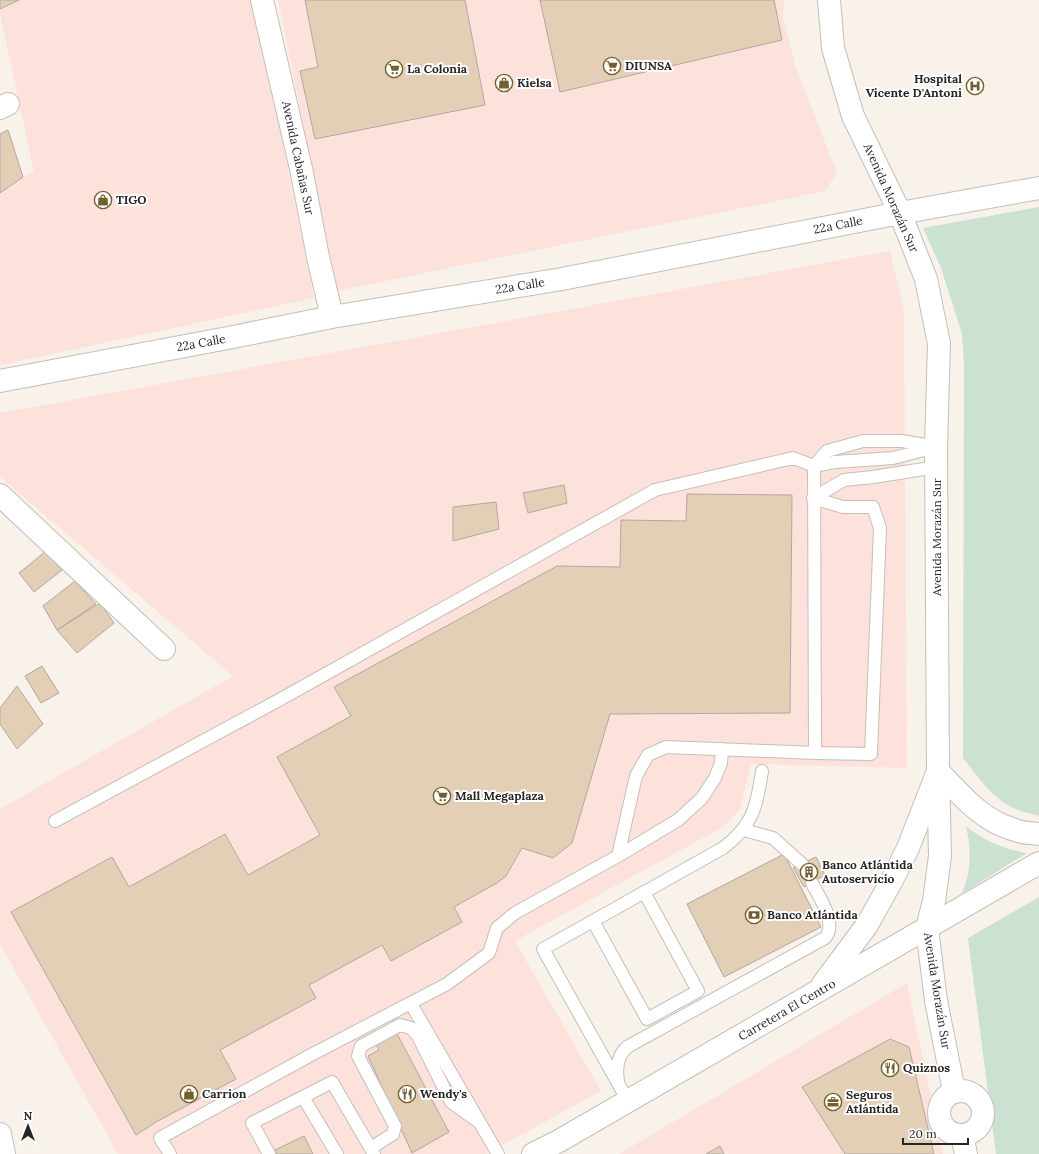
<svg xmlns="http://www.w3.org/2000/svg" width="1039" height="1154" font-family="Lora,serif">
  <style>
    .commercial { fill: #fde2dc }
    .green { fill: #cbe2d2 }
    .building { fill: #e3cfb5; stroke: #aea9a3 }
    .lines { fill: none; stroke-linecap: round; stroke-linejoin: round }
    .service-casing { stroke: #c4bfb8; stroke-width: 14 }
    .minor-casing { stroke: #c4bfb8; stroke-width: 24 }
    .tertiary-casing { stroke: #c4bfb8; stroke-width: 24 }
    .secondary-casing { stroke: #c4bfb8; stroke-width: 24 }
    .service { stroke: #fff; stroke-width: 12 }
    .minor { stroke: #fff; stroke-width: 22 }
    .tertiary { stroke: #fff; stroke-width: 22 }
    .secondary { stroke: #fff; stroke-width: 22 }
    .labels { text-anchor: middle; stroke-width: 4; stroke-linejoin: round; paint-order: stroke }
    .poi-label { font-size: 12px; font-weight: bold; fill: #282624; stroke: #fff; text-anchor: start }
    .street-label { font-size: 12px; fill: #282624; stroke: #fff }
  </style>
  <rect width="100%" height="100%" fill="#f8f2eb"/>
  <path class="commercial" d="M0,0h254l60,298 -314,67v-178l34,-15 -34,-158z
    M278,0h506l-1,18 13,49 41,106 -12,18 -488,100z
    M890,251l14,59 3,458 -156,-4 -11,45 -17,18 -208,114 86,150 -115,63h-368l-118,-210v-135l233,-133 -233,-199v-64z
    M907,983l36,171h-324z"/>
  <path class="green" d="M1039,207v609c-7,-2 -15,-4 -21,-6 -24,-9 -40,-33 -55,-52l1,-394 -2,-30 -21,-66 -18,-40z
    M966,826c18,15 38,23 61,27l-66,41c11,-20 10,-47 5,-68z
    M1039,897v257h-43l-28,-216z"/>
  <path class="building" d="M0,0h19l-19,9z
    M305,0h160l20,105 -170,34 -15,-68 18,-4z
    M540,0h234l8,40 -222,52z
    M8,130l15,47 -23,16v-59z
    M564,485l3,18 -39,10 -5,-20z
    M687,494l105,1 -2,218 -180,1 -38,129 -19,15 -31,-10 -16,28 -9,7 -43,24 8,15 -71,39 -9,-16 -73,40 7,13 -96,52 16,29 -78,42 -22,14 -125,-223 101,-55 17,30 96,-53 23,41 72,-40 -43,-78 74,-41 -17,-29 223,-121 63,1 1,-47 65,1z
    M496,502l3,27 -46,12v-34z
    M46,551l16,19 -28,22 -15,-19z
    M75,581l21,23 -39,26 -14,-24z
    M100,603l14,20 -37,30 -20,-23z
    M42,666l17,27 -18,10 -16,-27z
    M17,686l26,38 -26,25 -17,-25v-16z
    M784,854l37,73 -97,50 -37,-73z
    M816,857l9,18 -21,12 -11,-19z
    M395,1030l54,102 -37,21 -44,-97 11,-6 -5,-9z
    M890,1039l19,8 25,107h-89l-43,-67z
    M304,1136l9,18h-36l-2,-4z
    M720,1146l4,8h-18z"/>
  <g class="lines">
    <defs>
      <path id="service" d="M815,753l-1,-287 13,-15 36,-10h39l29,5
        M55,821l224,-121 376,-210 138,-32 21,8 21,-4 58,-4 43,-11
        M744,830l29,8 29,26
        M618,856l18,-80 12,-21 18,-8 149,6 56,1 9,-226 -7,-21h-30l-30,-9 31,-18 29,-3 64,-10
        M593,921l54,98 51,-28 -54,-99
        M411,1004l87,150
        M618,1081c-2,-12 -1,-25 9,-34l198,-109c13,-14 -6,-41 -13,-55
        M303,1097l34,57
        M628,1101l-85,-152 180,-101c30,-22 34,-42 39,-77
        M371,1148l22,-14 2,-8 -37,-70 3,-10 39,-21 11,3 7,8 33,66 28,20
        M170,1154l-10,-16 149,-82 138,-72 42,-31 8,-25 18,-15 103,-57 60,-36 24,-22 13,-20 6,-15 1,-14
        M269,1154l-17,-31 80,-41 42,72"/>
      <path id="minor" d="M262,0l40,173 16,84 14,60
        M0,108l8,-4
        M0,381l233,-44 99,-20 230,-38 338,-66 139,-25
        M0,495l164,154
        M0,1134l4,20"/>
      <path id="tertiary" d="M829,0l4,48 20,68 47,97 26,66 13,65 -3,103 2,324 2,85 -6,45 -7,27 9,73 18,90
        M939 1113a22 22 0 1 1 44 0a22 22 0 1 1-44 0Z
        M962,1135l4,19"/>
      <path id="secondary" d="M823,984l44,-59 24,-43 17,-34 30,-77c23,24 44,50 77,59 7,3 16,3 24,4
        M533,1154l26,-13 480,-278"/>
    </defs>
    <use href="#service" class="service-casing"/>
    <use href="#minor" class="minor-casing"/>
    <use href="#tertiary" class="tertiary-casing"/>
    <use href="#secondary" class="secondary-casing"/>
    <use href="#service" class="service"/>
    <use href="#minor" class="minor"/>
    <use href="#tertiary" class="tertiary"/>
    <use href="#secondary" class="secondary"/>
  </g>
  <defs>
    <symbol id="supermarket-ring" viewBox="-11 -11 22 22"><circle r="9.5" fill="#fff" stroke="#745f2e" stroke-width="1.5"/><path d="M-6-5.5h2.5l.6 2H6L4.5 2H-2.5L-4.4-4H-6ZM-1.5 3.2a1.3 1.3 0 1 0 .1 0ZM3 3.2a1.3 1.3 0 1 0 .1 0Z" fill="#745f2e"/></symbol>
    <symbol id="shop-ring" viewBox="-11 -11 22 22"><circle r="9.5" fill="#fff" stroke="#745f2e" stroke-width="1.5"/><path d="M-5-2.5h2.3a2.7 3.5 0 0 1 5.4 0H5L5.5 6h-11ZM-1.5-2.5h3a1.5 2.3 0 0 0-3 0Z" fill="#745f2e"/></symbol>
    <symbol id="hospital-ring" viewBox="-11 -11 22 22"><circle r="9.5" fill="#fff" stroke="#745f2e" stroke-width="1.5"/><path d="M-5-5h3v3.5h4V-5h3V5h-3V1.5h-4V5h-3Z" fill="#745f2e"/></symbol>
    <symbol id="building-ring" viewBox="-11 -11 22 22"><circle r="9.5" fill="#fff" stroke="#745f2e" stroke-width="1.5"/><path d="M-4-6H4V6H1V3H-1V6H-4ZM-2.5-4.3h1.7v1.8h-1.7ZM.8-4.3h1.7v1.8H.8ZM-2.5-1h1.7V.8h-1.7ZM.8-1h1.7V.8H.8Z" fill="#745f2e"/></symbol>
    <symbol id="bank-ring" viewBox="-11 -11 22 22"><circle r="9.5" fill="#fff" stroke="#745f2e" stroke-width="1.5"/><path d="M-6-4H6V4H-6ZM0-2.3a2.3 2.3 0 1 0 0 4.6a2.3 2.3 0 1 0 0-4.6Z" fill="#745f2e"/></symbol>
    <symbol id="restaurant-ring" viewBox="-11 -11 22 22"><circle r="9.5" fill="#fff" stroke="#745f2e" stroke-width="1.5"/><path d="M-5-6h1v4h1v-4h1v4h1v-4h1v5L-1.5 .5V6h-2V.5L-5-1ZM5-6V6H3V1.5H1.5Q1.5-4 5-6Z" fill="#745f2e"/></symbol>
    <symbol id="office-ring" viewBox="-11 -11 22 22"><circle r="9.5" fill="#fff" stroke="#745f2e" stroke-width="1.5"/><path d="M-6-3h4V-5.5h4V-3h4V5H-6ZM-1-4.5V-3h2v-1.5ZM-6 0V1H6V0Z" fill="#745f2e"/></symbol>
  </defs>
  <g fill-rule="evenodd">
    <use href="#supermarket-ring" x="602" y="56" width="20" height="20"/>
    <use href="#supermarket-ring" x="384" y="59" width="20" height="20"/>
    <use href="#shop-ring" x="494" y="73" width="20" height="20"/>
    <use href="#hospital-ring" x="965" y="76" width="20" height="20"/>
    <use href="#shop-ring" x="93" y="190" width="20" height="20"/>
    <use href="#supermarket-ring" x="432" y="786" width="20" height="20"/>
    <use href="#building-ring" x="799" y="862" width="20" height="20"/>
    <use href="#bank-ring" x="744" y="905" width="20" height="20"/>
    <use href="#restaurant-ring" x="880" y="1058" width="20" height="20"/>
    <use href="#shop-ring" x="179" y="1084" width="20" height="20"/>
    <use href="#restaurant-ring" x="397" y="1084" width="20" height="20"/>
    <use href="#office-ring" x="823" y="1092" width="20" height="20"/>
  </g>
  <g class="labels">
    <g class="poi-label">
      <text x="625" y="70">DIUNSA</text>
      <text x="407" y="73">La Colonia</text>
      <text x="962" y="83" text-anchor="end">Hospital<tspan x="962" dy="14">Vicente D'Antoni</tspan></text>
      <text x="517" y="87">Kielsa</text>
      <text x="116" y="204">TIGO</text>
      <text x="455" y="800">Mall Megaplaza</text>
      <text x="822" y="869">Banco Atlántida<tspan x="822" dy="14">Autoservicio</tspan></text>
      <text x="767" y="919">Banco Atlántida</text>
      <text x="903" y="1072">Quiznos</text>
      <text x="202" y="1098">Carrion</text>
      <text x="420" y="1098">Wendy's</text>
      <text x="846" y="1099">Seguros<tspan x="846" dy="14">Atlántida</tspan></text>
    </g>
    <g class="street-label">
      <text transform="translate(298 158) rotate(78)" y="4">Avenida Cabañas Sur</text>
      <text transform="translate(891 198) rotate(66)" y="4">Avenida Morazán Sur</text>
      <text transform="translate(838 225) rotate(-11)" y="4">22a Calle</text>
      <text transform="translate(520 286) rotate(-9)" y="4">22a Calle</text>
      <text transform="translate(201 343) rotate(-10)" y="4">22a Calle</text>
      <text transform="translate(937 537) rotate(-90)" y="4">Avenida Morazán Sur</text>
      <text transform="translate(937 991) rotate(81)" y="4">Avenida Morazán Sur</text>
      <text transform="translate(787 1010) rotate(-30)" y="4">Carretera El Centro</text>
    </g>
  </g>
  <g transform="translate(28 1126)" stroke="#ffffff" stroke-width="3" paint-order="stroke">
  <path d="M0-3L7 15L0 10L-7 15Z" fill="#282624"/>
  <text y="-6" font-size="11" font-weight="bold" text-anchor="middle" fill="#282624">N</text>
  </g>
  <path d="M903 1138v6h65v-6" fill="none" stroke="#282624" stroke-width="2"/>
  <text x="909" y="1138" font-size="12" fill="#282624" stroke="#ffffff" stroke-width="3" paint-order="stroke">20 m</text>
</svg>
